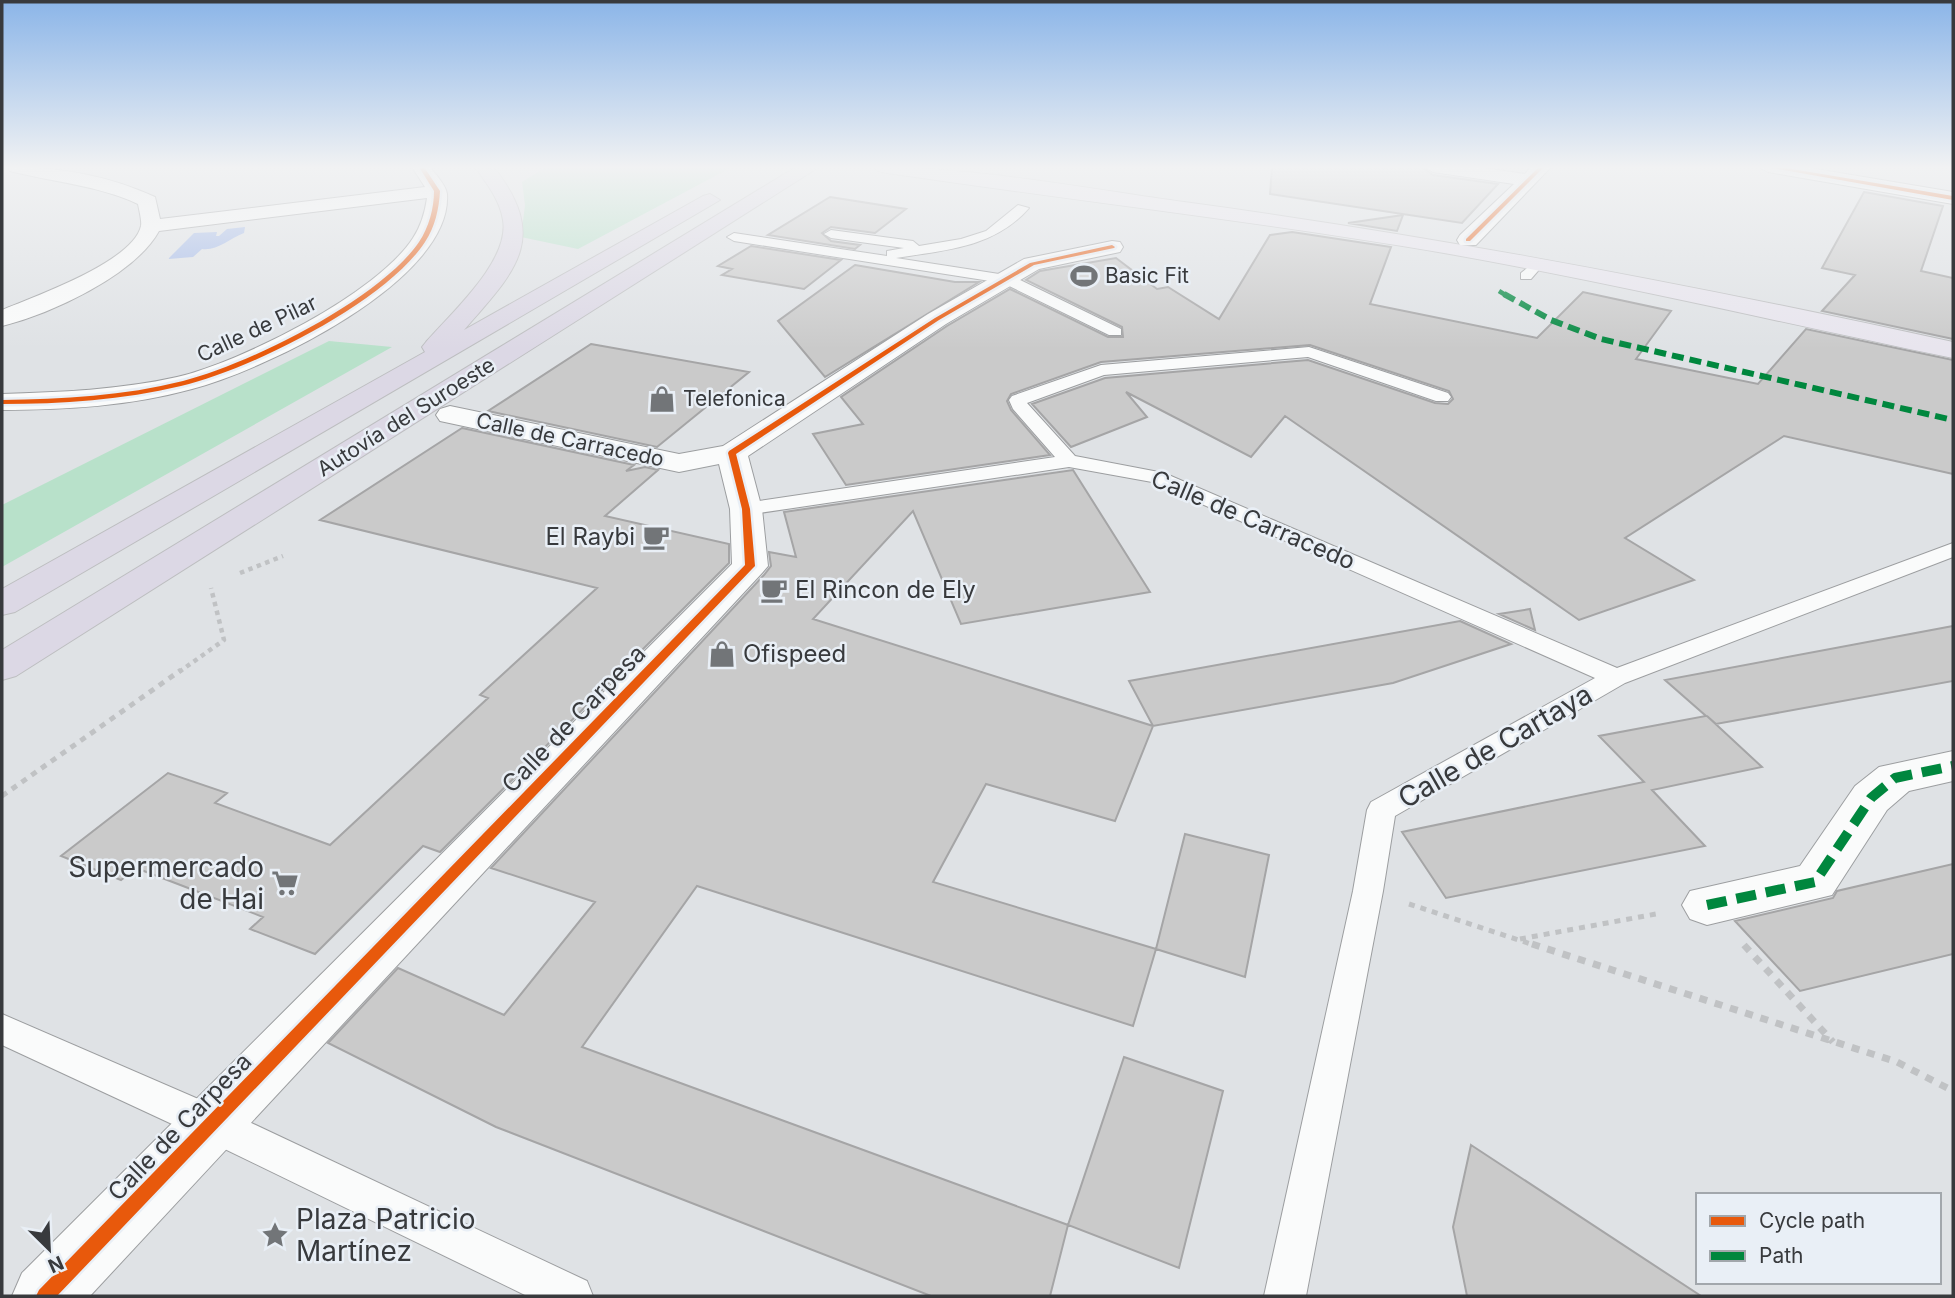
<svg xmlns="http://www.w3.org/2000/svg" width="1955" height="1298" font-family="Inter,sans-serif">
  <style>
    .green { fill: #b8e1ca }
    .water { fill: #a0b7e8 }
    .building { fill: #cacaca; stroke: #a5a5a6; stroke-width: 2 }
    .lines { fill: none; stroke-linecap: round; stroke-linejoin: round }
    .lane-casing { stroke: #9c9ea0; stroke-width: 2 }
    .street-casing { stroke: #9c9ea0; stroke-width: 2 }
    .primary-casing { stroke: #bdbec0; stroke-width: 2 }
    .highway-casing { stroke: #bdbec0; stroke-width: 2 }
    .path-far2 { stroke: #c0c2c4; stroke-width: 4.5; stroke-dasharray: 4.5 4.5; stroke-linecap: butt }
    .path-far1 { stroke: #c0c2c4; stroke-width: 5; stroke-dasharray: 6 6; stroke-linecap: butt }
    .path { stroke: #c0c2c4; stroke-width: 7; stroke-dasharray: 8 8; stroke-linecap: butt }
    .lane { fill: #fafbfb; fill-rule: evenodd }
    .street { fill: #fafbfb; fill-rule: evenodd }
    .primary { fill: #e8e5ee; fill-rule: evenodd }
    .highway { fill: #dcd8e5; fill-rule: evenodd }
    .quiet-far2 { stroke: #00873e; stroke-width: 4.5; stroke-dasharray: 10 4.5; stroke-linecap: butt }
    .quiet-far1 { stroke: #00873e; stroke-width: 6; stroke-dasharray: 12 6; stroke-linecap: butt }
    .quiet { stroke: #00873e; stroke-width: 10; stroke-dasharray: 20 10; stroke-linecap: butt }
    .cycleway-casing { stroke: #e9eff6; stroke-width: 5 }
    .cycleway { fill: #e8590c; fill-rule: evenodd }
    .labels { text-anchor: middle; stroke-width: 5; stroke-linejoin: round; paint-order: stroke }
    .far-poi-label { font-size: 21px; fill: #383a3d; stroke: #e9eff6; text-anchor: start }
    .far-street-label { font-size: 21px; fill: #383a3d; stroke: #e9eff6 }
    .street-label { font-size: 24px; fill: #383a3d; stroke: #e9eff6 }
    .poi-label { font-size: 24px; fill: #383a3d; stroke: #e9eff6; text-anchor: start }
    .near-street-label { font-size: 28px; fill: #383a3d; stroke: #e9eff6 }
    .near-poi-label { font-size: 28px; fill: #383a3d; stroke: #e9eff6; text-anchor: end }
  </style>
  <rect width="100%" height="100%" fill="#dfe2e5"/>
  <path class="green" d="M546,167h186l-154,82 -57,-12 4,-32 -3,-23z
    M329,341l63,6 -390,220v-62z"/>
  <path class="water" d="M245,227l-1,6c-15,6 -27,18 -42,16l-9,8 -25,2 26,-26 23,-1 -1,4h3l8,-7z"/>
  <path class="building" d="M1272,167h149l12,8 65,9 -36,39 -192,-29z
    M1864,192l79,14 -22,65 32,7v61l-131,-28 33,-36 -33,-7z
    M830,197l76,12 -31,24 -44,-6 -9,6 9,8 29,4 -5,4 -87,-14z
    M1403,215l-6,16 -49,-8z
    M1292,232l99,15 -21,57 167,34 46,-46 88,19 -35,48 122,25 48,-55 147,31v114l-169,-38 -159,102 69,42 -115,40 -294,-204 -34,41 -125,-65 21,25 -76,30 -39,-43 73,-26 203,-18 127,43 13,1 5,-5 -4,-8 -139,-46 -209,17 -90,32 -4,7 4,9 39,45 -204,30 -33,-51 50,-10 -22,-27 106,-71 63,-37 98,48h15l-1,-10 -96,-47 14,-9 76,-13 41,31 11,-2 51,32 51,-84z
    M751,246l90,14 -37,29 -82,-14 10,-6 -14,-3z
    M855,265l100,17h24l-154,95 -47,-56z
    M591,344l158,28 -92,75 -169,-36z
    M462,428l172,37 -8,6 19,-4 13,3 -53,46 124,28v19l-289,289 -17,-6 -108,108 -65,-25 13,-12 -67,-26 -60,-23 -15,12 -60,-24 107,-83 59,20 -12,10 115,42 158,-147 -8,-3 117,-107 -277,-68z
    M1073,470l77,122 -189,32 -48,-113 -100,108 340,107 -38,95 -129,-37 -53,98 223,67 -23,77 -436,-140 -115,161 486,178 -18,71h-119l-435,-169 -168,-84 70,-75 106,47 91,-113 -104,-34 273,-293 7,-9 -2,-14 27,5 -12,-45z
    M1530,609l5,21 -36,-16z
    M1460,621l51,23 -118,39 -240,43 -24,-45z
    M1953,626v55l-237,43 -9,-8 55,51 -110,23 53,56 -259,52 -44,-66 242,-50 -45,-46 107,-20 -41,-36z
    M1185,834l84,21 -24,122 -89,-28z
    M1953,864v90l-153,37 -65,-70 98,-23 4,-7z
    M1124,1057l99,34 -44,177 -111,-43z
    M1471,1145l230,151h-234l-14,-69z"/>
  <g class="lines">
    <defs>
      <path id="lane" d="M1018,205l11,3c-35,40 -84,42 -133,50l116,18 109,53v6h-12l-106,-52 -269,-42 -7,-4 7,-4 153,23v-5l17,-3 -73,-10 -7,-4 7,-4 82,11 6,5 42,-7 25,-8z
        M1537,260l7,4 -13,15h-10v-6z
        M1309,347l139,46 3,4 -3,4h-12l-128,-44 -204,18 -77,28 48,53 89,17 453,195 336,-125v14l-328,126 -230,133 -12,75 -77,405h-42l89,-405 14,-81 4,-8 224,-124 -443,-196 -83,-15 -323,48 -10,-6 10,-6 309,-46 -42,-48 -4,-9 3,-4 89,-31z
        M2,1014l224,97 361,170 6,15h-66l-327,-159 -198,-92z"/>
      <path id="street" d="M7,167c52,0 100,8 148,30l5,22 265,-32 -13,-20h18c6,8 16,18 17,27 6,87 -185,177 -255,195 -62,17 -126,21 -190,21v-16c59,-2 117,-4 175,-17 64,-15 200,-83 236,-139 8,-12 12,-26 14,-40l-268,33c-25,45 -109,83 -157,95v-16c31,-13 131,-48 139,-84 1,-6 -2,-16 -3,-22 -41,-19 -85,-22 -128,-33z
        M1424,167h53l48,7 6,-7h20l-75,78h-16l-3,-5 3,-5 54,-51 -81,-12z
        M1759,167h45l149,25v12l-185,-32z
        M1112,241l8,1 3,5 -3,5 -81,17 -93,55 -198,132 14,53 6,57 -6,7 -672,723h-78l10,-23 710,-709 -2,-55 -11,-45 -40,8 -239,-51 -4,-6 4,-6 10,-3 229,48 44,-8 205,-132 96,-55z
        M1953,751v30l-44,10 -22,19 -55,85 -125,30 -17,-6 -8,-14 8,-14 110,-25 55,-80 24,-19z"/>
      <path id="primary" d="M872,167c104,0 209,21 312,35 259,35 514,84 769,140v16c-170,-35 -338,-75 -509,-105 -187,-32 -375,-53 -563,-81z"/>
      <path id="highway" d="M475,167l21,3c54,71 17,103 -32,160l239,-134 7,-2 10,6 -705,412 -13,3v-26l423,-237 -3,-5 4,-5c25,-29 84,-81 77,-122 -3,-20 -16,-36 -28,-53z
        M796,167h23l-803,509 -14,4v-30z"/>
    </defs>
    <use href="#lane" class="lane-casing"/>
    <use href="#street" class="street-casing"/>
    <use href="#primary" class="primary-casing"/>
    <use href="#highway" class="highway-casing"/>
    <path class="path-far2" d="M240,573l43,-17
      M179,672l45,-32 -13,-52"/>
    <path class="path-far1" d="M2,796l179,-126
      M1409,904l128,42
      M1520,939l136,-25"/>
    <path class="path" d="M1532,944l365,118 56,29
      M1744,945l89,97"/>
    <use href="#lane" class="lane"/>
    <use href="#street" class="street"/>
    <use href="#primary" class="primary"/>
    <use href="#highway" class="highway"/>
    <path class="quiet-far2" d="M1499,291l8,5"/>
    <path class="quiet-far1" d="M1504,294l47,26 50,19 352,81"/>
    <path class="quiet" d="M1707,905l108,-23 56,-84 24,-20 58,-12"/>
    <defs>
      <path id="cycleway" d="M419,167h5l16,24c-1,18 -5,36 -15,51 -39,60 -175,128 -244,144 -58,14 -119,18 -179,18v-4c61,-1 122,-4 181,-19 67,-17 197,-82 236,-139 10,-15 15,-34 15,-51z
        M1539,167h5l-74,74h-4v-2z
        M1766,167h14l173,29v4z
        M1112,245l3,2 -1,1 -80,17 -95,55 -203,134 14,55 5,57 -2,2 -696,728h-21l3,-6 706,-725 -3,-56 -14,-56 1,-2 206,-133 95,-55z"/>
    </defs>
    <use href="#cycleway" class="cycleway-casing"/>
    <use href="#cycleway" class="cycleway"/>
  </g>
  <linearGradient id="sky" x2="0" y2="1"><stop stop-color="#8bb5e8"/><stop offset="0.48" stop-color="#f1f2f3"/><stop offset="1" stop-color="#f1f2f3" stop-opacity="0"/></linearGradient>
  <rect width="1955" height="349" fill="url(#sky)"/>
  <defs>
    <symbol id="stadium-bare" viewBox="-9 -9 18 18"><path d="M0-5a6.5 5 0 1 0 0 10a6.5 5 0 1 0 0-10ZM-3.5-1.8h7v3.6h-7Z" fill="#727578" stroke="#e9eff6" stroke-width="2.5" paint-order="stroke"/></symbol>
    <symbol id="shop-bare" viewBox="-9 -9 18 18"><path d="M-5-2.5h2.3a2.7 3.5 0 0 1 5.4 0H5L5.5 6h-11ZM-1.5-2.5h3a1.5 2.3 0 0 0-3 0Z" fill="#727578" stroke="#e9eff6" stroke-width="2.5" paint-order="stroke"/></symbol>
    <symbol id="cafe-bare" viewBox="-9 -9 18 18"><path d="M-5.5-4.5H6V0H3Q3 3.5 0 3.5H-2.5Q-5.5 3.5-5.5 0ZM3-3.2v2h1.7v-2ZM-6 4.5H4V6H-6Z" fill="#727578" stroke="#e9eff6" stroke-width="2.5" paint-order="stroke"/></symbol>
    <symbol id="supermarket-bare" viewBox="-9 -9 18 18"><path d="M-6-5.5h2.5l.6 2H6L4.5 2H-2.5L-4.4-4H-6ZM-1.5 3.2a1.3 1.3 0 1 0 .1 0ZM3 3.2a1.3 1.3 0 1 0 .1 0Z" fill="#727578" stroke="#e9eff6" stroke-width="2.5" paint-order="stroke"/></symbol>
    <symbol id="sight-bare" viewBox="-9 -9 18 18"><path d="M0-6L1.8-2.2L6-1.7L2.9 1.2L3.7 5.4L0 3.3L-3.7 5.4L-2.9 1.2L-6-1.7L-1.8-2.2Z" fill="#727578" stroke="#e9eff6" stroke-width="2.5" paint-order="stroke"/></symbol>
  </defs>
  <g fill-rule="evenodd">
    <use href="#stadium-bare" x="1065" y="257" width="38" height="38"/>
    <use href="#shop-bare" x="643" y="380" width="38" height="38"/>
    <use href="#cafe-bare" x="637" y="518" width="38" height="38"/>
    <use href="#cafe-bare" x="755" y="571" width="38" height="38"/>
    <use href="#shop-bare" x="703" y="635" width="38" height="38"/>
    <use href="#supermarket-bare" x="266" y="864" width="38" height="38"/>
    <use href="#sight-bare" x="256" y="1216" width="38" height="38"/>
  </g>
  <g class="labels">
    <g class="far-poi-label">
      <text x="1105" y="283">Basic Fit</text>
      <text x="683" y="406">Telefonica</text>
    </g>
    <g class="far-street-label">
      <text transform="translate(257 329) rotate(-25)" y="7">Calle de Pilar</text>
      <text transform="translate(406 417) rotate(-32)" y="7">Autovía del Suroeste</text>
      <text transform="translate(570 440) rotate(12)" y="7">Calle de Carracedo</text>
    </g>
    <g class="street-label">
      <text transform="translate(1253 520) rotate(23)" y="8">Calle de Carracedo</text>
      <text transform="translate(574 719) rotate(-46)" y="8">Calle de Carpesa</text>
      <text transform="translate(180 1127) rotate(-46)" y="8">Calle de Carpesa</text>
    </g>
    <g class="poi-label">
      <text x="635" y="545" text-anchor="end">El Raybi</text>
      <text x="795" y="598">El Rincon de Ely</text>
      <text x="743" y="662">Ofispeed</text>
    </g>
    <g class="near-street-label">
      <text transform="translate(1495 746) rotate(-30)" y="10">Calle de Cartaya</text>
    </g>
    <g class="near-poi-label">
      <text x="264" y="877">Supermercado<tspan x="264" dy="32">de Hai</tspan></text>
      <text x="296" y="1229" text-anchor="start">Plaza Patricio<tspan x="296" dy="32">Martínez</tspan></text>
    </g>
  </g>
  <rect width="1955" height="1298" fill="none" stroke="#383a3d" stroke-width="7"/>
  <rect x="1696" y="1193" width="245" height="91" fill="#e9eff6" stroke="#a2a7ac" stroke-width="2"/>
  <rect x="1710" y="1216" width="35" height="10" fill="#e8590c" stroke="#a2a7ac" stroke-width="2"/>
  <text x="1759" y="1228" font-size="21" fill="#383a3d">Cycle path</text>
  <rect x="1710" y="1251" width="35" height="10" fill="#00873e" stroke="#a2a7ac" stroke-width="2"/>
  <text x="1759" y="1263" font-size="21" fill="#383a3d">Path</text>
  <g transform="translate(49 1249) rotate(156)" stroke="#e9eff6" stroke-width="5" paint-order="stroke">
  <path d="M0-5L12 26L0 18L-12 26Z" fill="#383a3d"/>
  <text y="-10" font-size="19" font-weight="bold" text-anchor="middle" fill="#383a3d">N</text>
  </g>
</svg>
